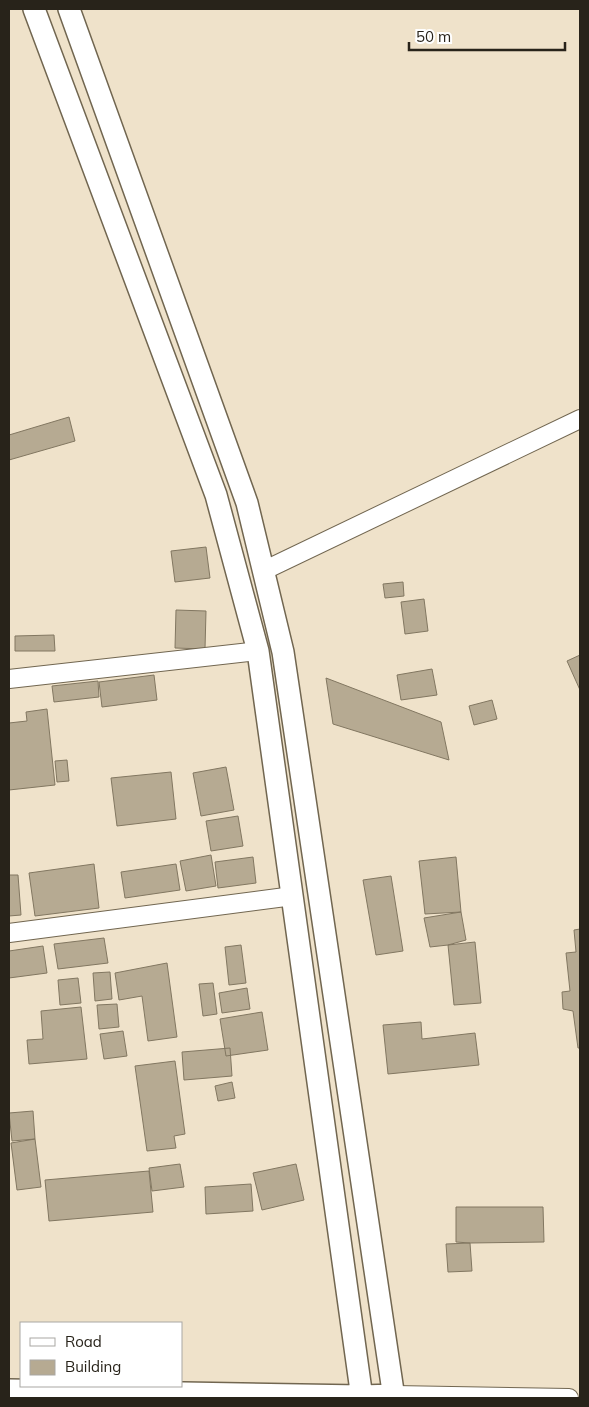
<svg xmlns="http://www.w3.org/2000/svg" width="589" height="1407" font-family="Mulish,sans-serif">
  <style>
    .building { fill: #b6aa92; stroke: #827761 }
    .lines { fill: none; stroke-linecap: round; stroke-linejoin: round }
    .minor-casing { stroke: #716650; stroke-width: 20 }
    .tertiary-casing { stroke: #716650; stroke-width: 24 }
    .minor { stroke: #fff; stroke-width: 18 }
    .tertiary { stroke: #fff; stroke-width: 21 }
  </style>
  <rect width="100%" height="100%" fill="#efe2ca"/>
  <path class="building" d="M69,417l6,24 -66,19v-25z
    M206,547l4,31 -35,4 -4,-31z
    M403,582l1,14 -19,2 -2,-14z
    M424,599l4,32 -23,3 -4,-32z
    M176,610l30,1 -1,38 -30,-1z
    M54,635l1,16h-40v-15z
    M580,655v35l-13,-29z
    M432,669l5,26 -36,5 -4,-25z
    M154,675l3,25 -55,7 -3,-25z
    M326,678l115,44 8,38 -116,-36z
    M98,681l1,16 -45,5 -2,-16z
    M492,700l5,19 -23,6 -5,-19z
    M47,709l8,76 -46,5v-67l18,-2 -1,-9z
    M67,760l2,21 -12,1 -2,-21z
    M226,767l8,43 -33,6 -8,-43z
    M171,772l5,47 -59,7 -6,-48z
    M238,816l5,30 -32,5 -5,-30z
    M211,855l5,31 -30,5 -6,-30z
    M253,857l3,26 -38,5 -3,-26z
    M456,857l5,55 -36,2 -6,-53z
    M94,864l5,44 -64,8 -6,-43z
    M176,864l4,26 -55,8 -4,-26z
    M9,875h9l3,40 -12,1z
    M391,876l12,75 -27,4 -13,-75z
    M461,912l5,28 -18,5 -18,2 -6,-29z
    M580,929v119h-2l-5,-37 -10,-2 -1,-17 8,-1 -4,-38 10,-1 -2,-22z
    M104,938l4,25 -50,6 -4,-25z
    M475,942l6,61 -27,2 -6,-60z
    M241,945l5,38 -17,2 -4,-38z
    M43,946l4,27 -38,5v-27z
    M167,963l10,74 -29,4 -6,-45 -23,4 -4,-27z
    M110,972l2,27 -17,2 -2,-28z
    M78,978l3,25 -21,2 -2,-25z
    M213,983l4,31 -14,2 -4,-32z
    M247,988l3,21 -28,4 -3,-20z
    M117,1004l2,23 -20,2 -2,-24z
    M81,1007l6,52 -58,5 -2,-24 16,-1 -2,-28z
    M262,1012l6,38 -42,6 -6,-37z
    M421,1022l1,17 53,-6 4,32 -91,9 -5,-49z
    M123,1031l4,25 -23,3 -4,-25z
    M230,1048l2,28 -48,4 -2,-28z
    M175,1061l10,73 -11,2 2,12 -29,3 -12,-85z
    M232,1082l3,16 -17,3 -3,-15z
    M33,1111l2,28 -23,2 -3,-28z
    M35,1139l6,48 -24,3 -6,-47z
    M180,1164l4,23 -32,4 -3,-23z
    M296,1164l8,36 -42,10 -9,-37z
    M149,1171l4,41 -104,9 -4,-41z
    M251,1184l2,27 -47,3 -1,-27z
    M456,1207h87l1,35 -74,1 -14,-1z
    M470,1243l2,28 -24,1 -2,-28z"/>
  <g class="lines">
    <defs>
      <path id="minor" d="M263,571l317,-152
        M9,679l249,-28
        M9,933l284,-37
        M394,1395l175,3"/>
      <path id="tertiary" d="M34,9l182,486 42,156 104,747
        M69,9l178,494 36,149 111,746
        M9,1390l353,6 32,-1"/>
    </defs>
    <use href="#minor" class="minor-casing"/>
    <use href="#tertiary" class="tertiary-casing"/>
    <use href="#minor" class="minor"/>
    <use href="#tertiary" class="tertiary"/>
  </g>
  <rect width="589" height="1407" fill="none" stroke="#28231a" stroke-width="20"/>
  <rect x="20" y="1322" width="162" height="65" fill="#ffffff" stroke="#a9a7a3"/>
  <rect x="30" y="1338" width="25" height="8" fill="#ffffff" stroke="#a9a7a3"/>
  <text x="65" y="1347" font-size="15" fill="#28231a">Road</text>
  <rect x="30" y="1360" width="25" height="15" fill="#b6aa92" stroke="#a9a7a3"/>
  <text x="65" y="1372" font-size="15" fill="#28231a">Building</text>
  <path d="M409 42v8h156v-8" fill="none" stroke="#28231a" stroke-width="2.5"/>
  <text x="416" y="42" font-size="15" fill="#28231a" stroke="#ffffff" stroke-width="4" paint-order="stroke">50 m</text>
</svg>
